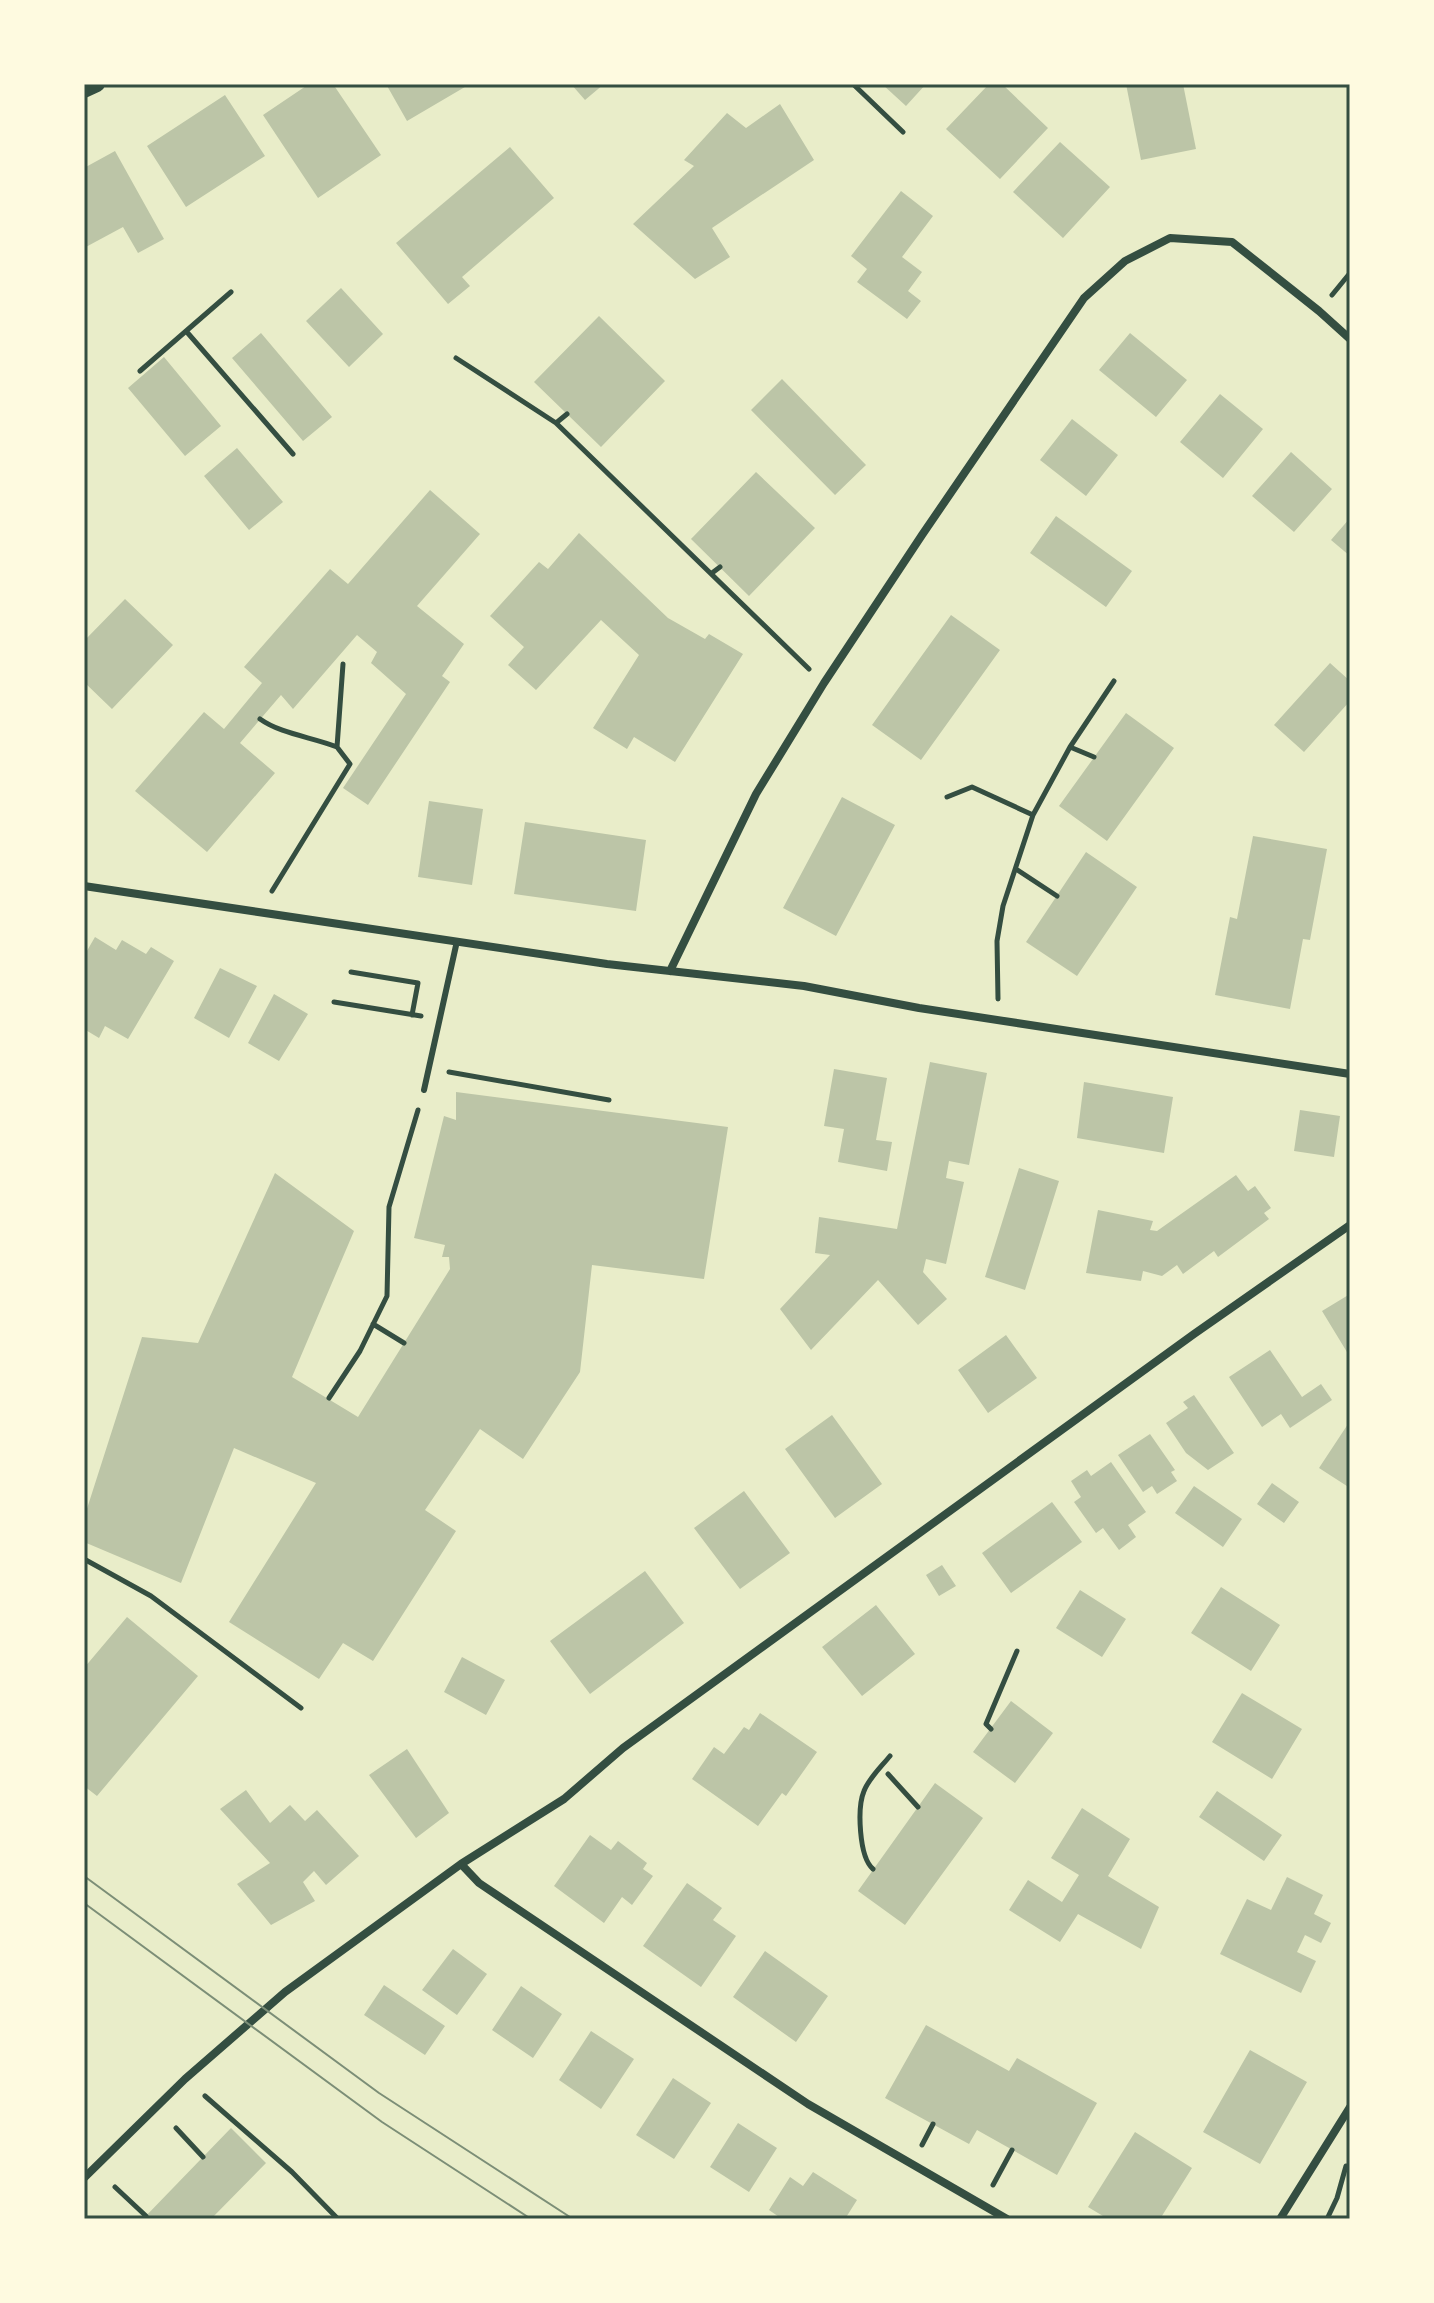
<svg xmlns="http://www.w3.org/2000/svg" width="1434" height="2303" font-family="'Fira Sans Condensed',sans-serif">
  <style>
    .building { fill: #bcc5a7 }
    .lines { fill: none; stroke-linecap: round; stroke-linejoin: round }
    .path { stroke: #344e41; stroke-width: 5 }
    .service { stroke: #344e41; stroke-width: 6 }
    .minor { stroke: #344e41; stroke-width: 8 }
    .secondary { stroke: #344e41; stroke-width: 16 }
    .tram { stroke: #7c8e77; stroke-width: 2 }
    .neatline { fill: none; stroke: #344e41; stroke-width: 3 }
  </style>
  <rect width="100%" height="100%" fill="#e9edc9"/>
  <path class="building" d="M309,84h24l48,71 -63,43 -55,-83z
    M386,84h84l-63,37z
    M571,84h33l-19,16z
    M882,84h44l-20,22z
    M989,84h13l46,44 -48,51 -54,-50z
    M1126,84h57l13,65 -55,11z
    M225,95l40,61 -79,51 -39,-61z
    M780,104l34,56 -102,68 18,29 -35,22 -62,-55 61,-58 -10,-6 43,-47 19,15z
    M1060,142l50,45 -47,51 -50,-46z
    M510,147l44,51 -92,79 8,9 -22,18 -52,-61z
    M115,151l49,88 -26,14 -15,-26 -39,21v-80z
    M901,191l32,25 -31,41 20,15 -14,19 13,10 -14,18 -50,-37 10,-13 -16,-13z
    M341,288l42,46 -34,33 -43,-46z
    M599,316l66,65 -64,66 -67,-65z
    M261,333l71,84 -29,24 -71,-83z
    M1130,333l57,47 -31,37 -57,-47z
    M164,357l57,69 -36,30 -57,-68z
    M782,379l84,86 -31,30 -84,-85z
    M1220,394l43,35 -40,49 -43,-36z
    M1072,419l46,36 -32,41 -46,-36z
    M237,448l46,54 -34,28 -45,-54z
    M1291,452l41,37 -38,43 -42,-36z
    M756,472l59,56 -66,68 -58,-57z
    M430,490l50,44 -63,72 47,38 -22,32 8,6 -82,123 -25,-17 63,-94 -35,-31 6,-11 -20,-17 -64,74 -12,-14 -41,48 35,30 -68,79 -72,-61 69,-79 20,17 38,-46 -18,-16 86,-98 18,15z
    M1056,516l76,55 -26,36 -76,-54z
    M1350,518v38l-19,-16z
    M579,533l89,85 37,21 4,-5 34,20 -68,108 -41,-25 -7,12 -34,-21 46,-73 -38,-35 -65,70 -28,-25 16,-18 -34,-31 49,-54 9,7z
    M125,599l48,46 -61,64 -28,-27v-41z
    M951,615l49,35 -79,110 -49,-35z
    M1330,663l20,18v20l-46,51 -30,-27z
    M1126,713l48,35 -67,93 -48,-35z
    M842,797l53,28 -59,111 -53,-28z
    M429,801l54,8 -11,76 -54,-8z
    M525,822l121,18 -10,71 -122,-17z
    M1253,836l74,13 -17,91 -7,-1 -13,70 -75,-14 15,-78 7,2z
    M1086,852l51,35 -60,89 -51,-34z
    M95,937l21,13 6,-10 24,14 5,-7 23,14 -46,78 -23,-13 -6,12 -15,-9v-73z
    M220,968l37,18 -28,52 -35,-20z
    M274,994l34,20 -29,47 -31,-18z
    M930,1062l57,11 -18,92 -20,-4 -3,17 18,4 -18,82 -20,-5 -3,13 24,27 -29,26 -40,-45 -67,70 -31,-41 50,-54 -15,-2 4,-36 78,12z
    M834,1069l53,9 -11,62 16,2 -5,29 -49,-9 6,-33 -20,-3z
    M1084,1082l89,15 -9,56 -87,-15z
    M456,1092l272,35 -24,152 -112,-14 -12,107 -57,87 -43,-30 -55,81 31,21 -83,130 -30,-18 -24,36 -90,-57 87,-139 -82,-35 -53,135 -97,-41v-24l58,-181 56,6 77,-170 79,58 -62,146 66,40 92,-148 -1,-12h-7l3,-12 -31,-7 30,-122 12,4z
    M1300,1110l40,6 -6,41 -40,-6z
    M1019,1168l40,13 -34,109 -40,-13z
    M1236,1175l12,16 7,-5 16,22 -7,5 5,6 -51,38 -4,-6 -31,23 -6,-9 -15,11 -19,-5 -2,10 -55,-8 12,-63 55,11 -3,9 7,1z
    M1350,1294v63l-28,-46z
    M1006,1335l31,43 -49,35 -30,-43z
    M1270,1350l32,47 19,-13 11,16 -42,28 -9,-14 -19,13 -33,-50z
    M1194,1395l40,58 -26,17 -22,-17 -20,-30 22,-15 -5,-6z
    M832,1415l50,69 -47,34 -50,-69z
    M1350,1421v67l-31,-20z
    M1150,1434l25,36 -4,2 6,9 -20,13 -5,-8 -9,6 -25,-37z
    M1111,1462l35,50 -18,13 8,12 -17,13 -16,-22 -7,5 -22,-31 7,-5 -10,-16 16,-11 4,6z
    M1272,1483l27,19 -15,21 -27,-19z
    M1194,1486l48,33 -19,28 -48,-34z
    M744,1491l46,62 -50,36 -46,-61z
    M1052,1502l30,40 -71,51 -29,-40z
    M942,1565l14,21 -17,10 -13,-21z
    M645,1571l39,52 -94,71 -40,-53z
    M1221,1587l59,38 -29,46 -60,-38z
    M1080,1590l46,29 -24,38 -46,-29z
    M876,1605l39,49 -53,42 -40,-49z
    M127,1617l71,59 -101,120 -13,-10v-118z
    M462,1657l43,23 -19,35 -42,-23z
    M1242,1693l60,36 -30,50 -60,-37z
    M1011,1701l42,32 -38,50 -42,-31z
    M760,1713l57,39 -31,44 -4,-3 -24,33 -66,-47 22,-32 10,7 20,-27 5,3z
    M407,1749l42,64 -33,25 -47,-63z
    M935,1783l48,35 -78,107 -47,-34z
    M246,1790l24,33 20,-18 15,16 12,-11 42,46 -33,29 -12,-14 -11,11 12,19 -44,24 -34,-41 33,-21 -50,-54z
    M1217,1791l65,44 -18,26 -65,-44z
    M1082,1808l48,31 -22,37 51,31 -18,42 -63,-35 -18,28 -51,-32 19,-30 34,22 17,-27 -28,-17z
    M590,1835l21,15 7,-9 29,22 -4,6 10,7 -21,29 -10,-8 -18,26 -50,-37z
    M1287,1877l36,18 -9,19 17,9 -10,20 -16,-8 -8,17 19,9 -15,32 -81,-39 27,-55 24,11z
    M687,1883l35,25 -9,12 23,16 -35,51 -58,-41z
    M453,1949l34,25 -30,41 -35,-25z
    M765,1951l63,45 -32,46 -63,-45z
    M384,1985l61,41 -20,29 -61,-40z
    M521,1986l41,28 -29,44 -41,-28z
    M926,2025l83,46 8,-13 80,45 -40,72 -80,-45 -8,14 -84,-46z
    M591,2031l43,28 -33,50 -42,-29z
    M1250,2050l57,32 -47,82 -57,-32z
    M673,2078l38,25 -37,56 -38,-24z
    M738,2123l39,25 -28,44 -39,-25z
    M231,2128l35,35 -55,56h-68z
    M1135,2132l57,36 -32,51h-52l-20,-12z
    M813,2172l44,28 -12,19h-63l-13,-9 21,-33 13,9z"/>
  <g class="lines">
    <path class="path" d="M853,84l50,48
      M1332,295l18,-22
      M186,331l107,123
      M456,358l100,65 253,246
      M140,371l91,-79
      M556,423l11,-9
      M712,573l8,-6
      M260,719c21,15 52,18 77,28
      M1070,747l24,10
      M947,797l25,-10 61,28
      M1016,869l41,27
      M272,891l78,-127 -13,-17 6,-83
      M351,972l67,11 -6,32
      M998,999l-1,-58 6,-35 30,-91 37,-68 44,-66
      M334,1002l87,14
      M449,1072l160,28
      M373,1324l31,19
      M329,1398l31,-47 27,-55 2,-89 29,-97
      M84,1559l67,37 150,112
      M991,1729l-5,-5 31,-73
      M888,1774l30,33
      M873,1869c-14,-12 -16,-61 -9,-78 5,-13 17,-24 26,-35
      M205,2096l87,76 46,47
      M176,2128l27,29
      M922,2145l11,-21
      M993,2185l19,-35
      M115,2187l31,29
      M1327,2219l10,-21 9,-32"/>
    <path class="service" d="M424,1090l33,-149"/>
    <path class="minor" d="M84,886l523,78 197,22 115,22 431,66
      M670,971l86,-177 68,-111 98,-148 162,-237 41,-37 45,-23 62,4 87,69 31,28
      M461,1864l18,19 329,221 199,115
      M84,2178l101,-99 100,-87 176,-128 103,-65 59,-51 571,-414 156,-109
      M1280,2219l70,-112"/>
    <path class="secondary" d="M84,90l13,-6"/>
    <path class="tram" d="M84,1876l295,217 194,126
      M84,1903l298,219 149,97"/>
  </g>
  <rect width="1434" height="2303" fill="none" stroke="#fefae0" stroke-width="172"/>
  <rect x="86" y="86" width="1262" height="2131" class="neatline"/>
</svg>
